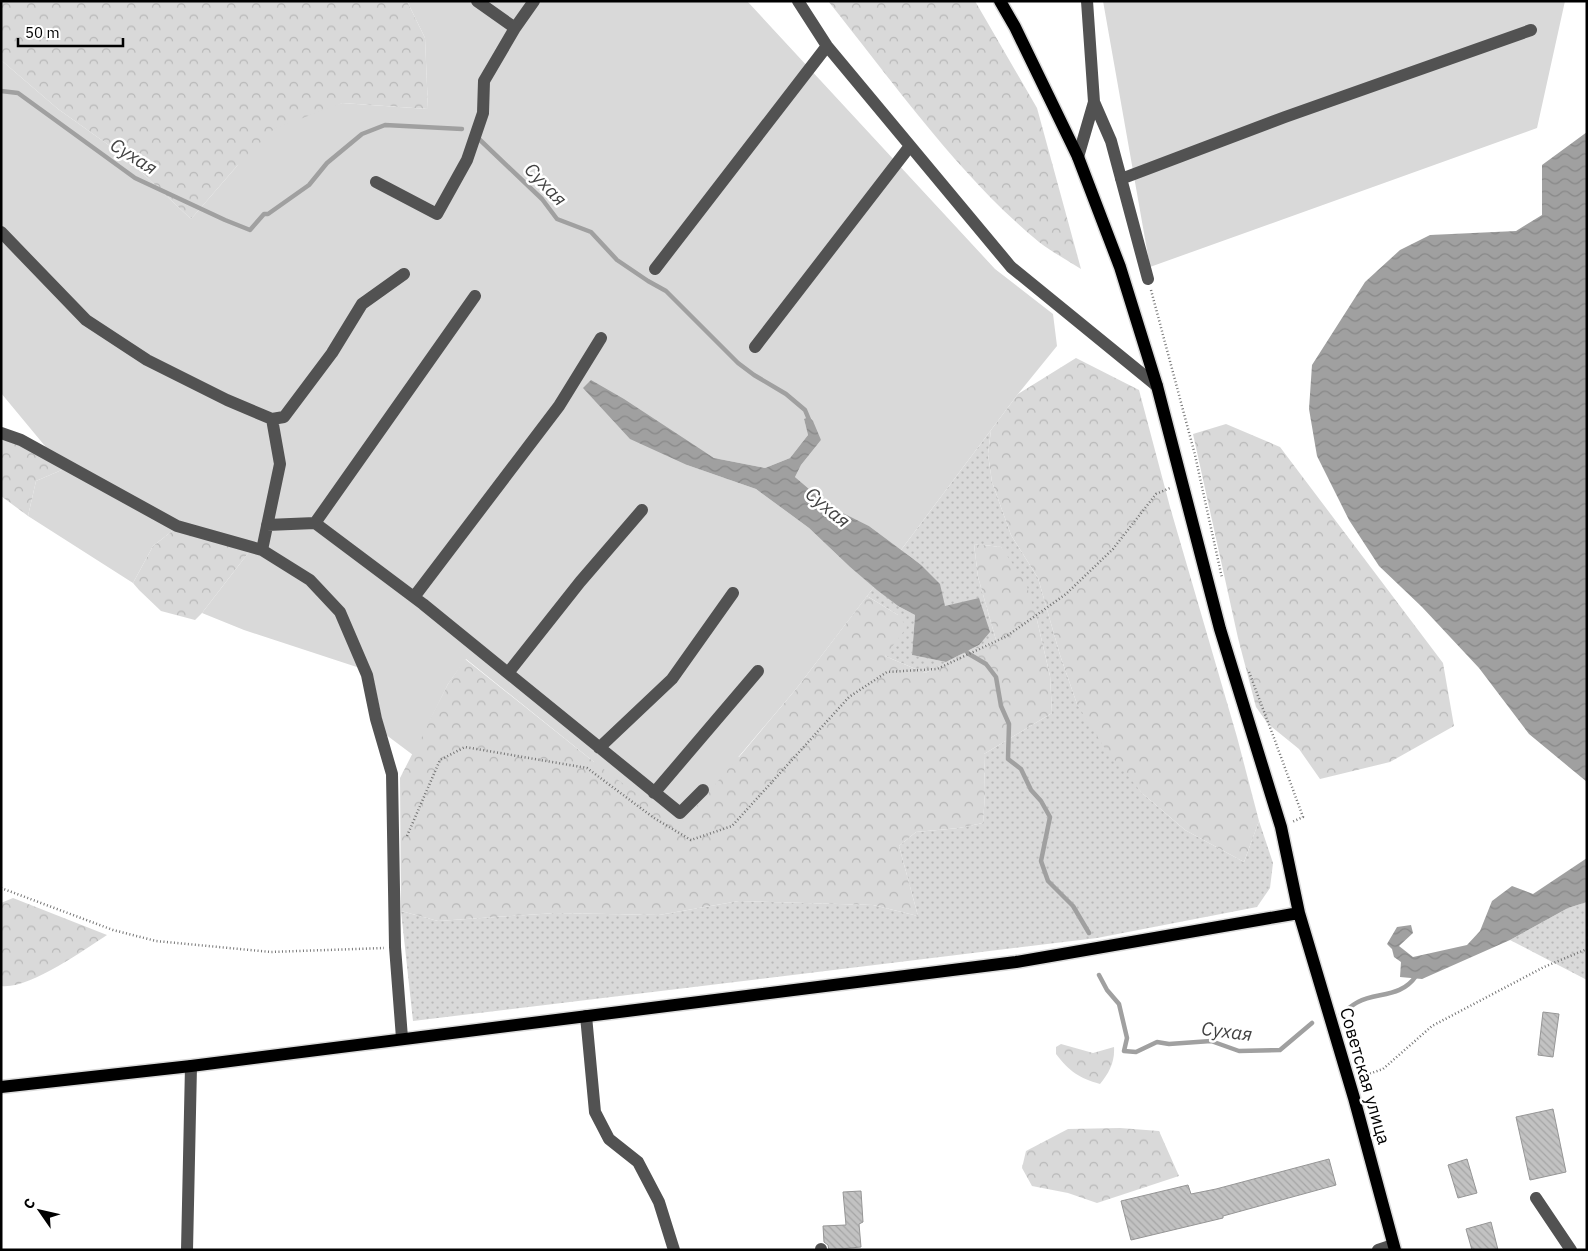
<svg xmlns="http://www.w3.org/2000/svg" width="1588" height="1251" font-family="'IBM Plex Sans',sans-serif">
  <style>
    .grass { fill: url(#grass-dots) }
    .forest { fill: url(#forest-crowns) }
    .green { fill: #d9d9d9 }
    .water { fill: url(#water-waves) }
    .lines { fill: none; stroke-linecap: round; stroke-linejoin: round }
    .stream { stroke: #a0a0a0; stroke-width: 4.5 }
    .building { fill: url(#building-back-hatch); stroke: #969696 }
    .major-casing { stroke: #dbdbdb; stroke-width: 15 }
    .path { stroke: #747474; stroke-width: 2.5; stroke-dasharray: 1 2.5; stroke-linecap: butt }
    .minor { stroke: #525252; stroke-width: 12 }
    .major { stroke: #000; stroke-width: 12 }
    .labels { text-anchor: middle; stroke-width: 5; stroke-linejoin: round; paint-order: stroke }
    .street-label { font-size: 18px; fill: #000; stroke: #fff }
    .water-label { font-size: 19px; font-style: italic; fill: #414141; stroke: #fff }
  </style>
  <defs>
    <pattern id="grass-dots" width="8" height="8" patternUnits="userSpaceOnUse" patternTransform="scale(1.25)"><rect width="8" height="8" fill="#d9d9d9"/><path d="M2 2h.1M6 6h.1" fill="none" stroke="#b8b8b8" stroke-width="1.8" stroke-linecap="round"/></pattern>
    <pattern id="forest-crowns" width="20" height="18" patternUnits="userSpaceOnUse" patternTransform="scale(1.25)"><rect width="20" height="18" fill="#d9d9d9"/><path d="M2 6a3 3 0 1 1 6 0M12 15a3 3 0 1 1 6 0" fill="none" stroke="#b8b8b8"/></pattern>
    <pattern id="water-waves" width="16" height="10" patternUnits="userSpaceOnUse" patternTransform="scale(1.25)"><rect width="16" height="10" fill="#a0a0a0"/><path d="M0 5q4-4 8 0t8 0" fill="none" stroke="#888"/></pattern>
    <pattern id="building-back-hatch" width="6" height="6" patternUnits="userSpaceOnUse" patternTransform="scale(1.25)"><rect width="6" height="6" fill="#c2c2c2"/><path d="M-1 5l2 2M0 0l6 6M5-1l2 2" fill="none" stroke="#a5a5a5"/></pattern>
  </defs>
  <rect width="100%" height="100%" fill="#fff"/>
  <path class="grass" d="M991,430l-3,24 4,28 19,53 27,43 22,77 17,49 65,89 43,37 59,32 15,-41 14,42 -3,25 -13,19 -160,31 -684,83 -12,-110 37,10 117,-8 104,2 80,-14 134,4 45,11 -19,-70 17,-14 43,-4 24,-5 2,-30 -1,-39 68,-41 -2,-37 -13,-56 -36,-73 -27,-3 4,33 18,63 -71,33 -40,-17 13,-41 -31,-19 7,-9 24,19 17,9 -3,40 34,7 33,-17 -34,-39 -25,-42 -19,-14z
    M1587,902v78l-77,-40 58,-32z"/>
  <path class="forest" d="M1,1h406l18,37 3,71 -86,-6 -105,63 -46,53 -67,-63 -66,-47 -57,-49z
    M828,1h147l62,107 44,161c-14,-9 -29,-17 -42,-27 -81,-67 -145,-159 -211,-241z
    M1076,358l63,32 31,117 67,230 22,84 -15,41 -59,-32 -43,-37 -38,-46 -27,-43 -17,-49 -22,-77 -27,-43 -19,-53 -4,-28 3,-24 27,-36z
    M1226,424l54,23 163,216 11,63 -64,36 -70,17 -21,-30 -31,-25 -12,-17 -18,-69 -45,-204z
    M1,438l17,5 46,26 -28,12 -8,35 -27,-20z
    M176,528l73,24 -47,61 -7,7 -34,-9 -22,-21 -6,-7 20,-37z
    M974,544l27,3 25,36 11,37 13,56 2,37 -68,41 1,39 -2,30 -24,5 -43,4 -17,14 19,70 -45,-11 -134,-4 -80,14 -104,-2 -117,8 -37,-10 -1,-133 48,-94 17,-25 129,103 145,-5 57,-68 71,-93 31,19 9,12 -22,29 40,17 71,-33 -18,-63z
    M13,898l94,37c-23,15 -79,55 -106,51v-83z
    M1061,1044l32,9 21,-6c1,15 -5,26 -14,37 -21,-6 -30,-12 -44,-30v-7z
    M1120,1128l39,3 20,45 -82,27 -29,-10 -36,-7 -10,-18 4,-17 42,-22z"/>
  <path class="green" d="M407,1h340l248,268 58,45 4,32 -39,48 -117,156 -32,-24 -40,-20 -34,-29 6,-12 20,-25 -17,-21 4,16 -18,23 -25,10 -51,-10 -36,-22 9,29 69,24 53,39 41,39 24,20 -78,102 -116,137 -86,-64 -128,-103 -18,25 -35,71 -28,-21 -13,-62 -128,-42 -42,-17 47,-61 -73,-24 -23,18 -20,37 -105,-67 8,-35 28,-12 -63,-76v-333l57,49 66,47 67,63 46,-53 37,-37 68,-26 86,6 -3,-71z
    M1103,1h462l-28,127 -387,139z"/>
  <path class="water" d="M1587,132v650l-58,-48 -50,-66 -57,-61 -43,-41 -30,-46 -32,-64 -8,-47 3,-44 53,-83 35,-32 30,-15 86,-4 26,-16v-50z
    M591,380l33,19 90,59 51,10 25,-10 18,-23 -4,-16 5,-2 4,4 8,19 -20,25 -6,12 34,29 40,20 51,38 20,20 5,22 34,-8 11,34 -11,13 -33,17 -34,-7 3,-40 -17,-9 -21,-16 -27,-23 -41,-39 -53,-39 -69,-24 -57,-26 -47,-51z
    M1587,858v44l-19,6 -58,32 -88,39 -22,-2 1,-15 -7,-5 -2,-8 -5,-5 10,-17 14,-2 2,8 -14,13 14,11 54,-12 13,-14 12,-30 20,-15 21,8z"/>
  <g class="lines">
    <path class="stream" d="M1,91l17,2 117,85 90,42 25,10 14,-16h4l41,-29 18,-22 35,-29 23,-9 77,4
      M479,139l63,60 15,20 34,13 26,28 31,21 18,10 72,72 16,12 32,19 19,16 5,12
      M963,648l6,6 17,10 10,13 5,29 8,18 -1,35 13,10 10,21 10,11 9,16 -9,44 7,20 25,25 16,27
      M1099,975l8,15 12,14 8,34 -3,13 12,1 21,-10 12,2 42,-3 28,10 41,-1 32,-27
      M1341,1014c6,-4 11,-9 17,-12 19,-10 43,-4 58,-26"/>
  </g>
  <path class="building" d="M1543,1012l16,2 -6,43 -15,-2z
    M1553,1109l13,63 -36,8 -14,-63z
    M1329,1159l7,26 -113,31v2l-92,22 -10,-39 67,-16 3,9 25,-5z
    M1467,1159l10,34 -19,5 -10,-33z
    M861,1191l2,31 -4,2 2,23 -32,3 -1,-5 -4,-3 -1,-16 23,-1 -3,-33z
    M1491,1222l7,28h-26l-6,-21z"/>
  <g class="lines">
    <defs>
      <path id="major" d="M1000,1l15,26 63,130 42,110 37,119 63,243 61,198 18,86 55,185 41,152
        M1,1087l190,-21 825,-104 283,-49"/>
    </defs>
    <use href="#major" class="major-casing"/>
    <path class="path" d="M1151,290l44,165 27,123
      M1249,672l25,66 29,79 -11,5
      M407,836l33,-76 25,-13 122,21 67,50 37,22 41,-14 117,-129 38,-25 50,-3 70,-33 59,-42 47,-45 43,-55 14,-6
      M1,888l112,42 43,11 115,11 113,-4
      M1360,1077l23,-8 49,-43 112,-59 43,-18"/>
    <path class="minor" d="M477,1l38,27
      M798,1l29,45 184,221 146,119
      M1094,102l17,39 37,138
      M1078,157l16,-55 -7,-101
      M1121,179l164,-62 246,-87
      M376,182l61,32 30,-54 16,-47 1,-32 31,-53 19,-27
      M1,232l85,88 61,40 80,40 45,19 8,45 -18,86
      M655,269l172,-223
      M755,347l155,-201
      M272,419l12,-2 48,-64 30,-49 42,-30
      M1,433l20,7 156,86 85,24 48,30 30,32 27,63 9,44 16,55 3,173 7,91
      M315,523l108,81 257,209 23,-23
      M267,525l48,-2 160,-227
      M414,597l145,-191 42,-68
      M508,673l72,-91 62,-72
      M599,748l73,-69 61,-86
      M654,793l104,-122
      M586,1016l9,96 14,27 29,23 21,40 15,48
      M1536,1198l35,52
      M821,1249v1
      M187,1250l4,-184
      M1378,1250l15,-5"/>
    <use href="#major" class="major"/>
  </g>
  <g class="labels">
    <g class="street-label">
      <text transform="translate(1365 1076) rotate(74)" y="6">Советская улица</text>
    </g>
    <g class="water-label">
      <text transform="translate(134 156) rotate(32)" y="7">Сухая</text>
      <text transform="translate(546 184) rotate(46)" y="7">Сухая</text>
      <text transform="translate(828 507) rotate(40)" y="7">Сухая</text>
      <text transform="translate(1227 1031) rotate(7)" y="7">Сухая</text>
    </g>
  </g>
  <rect width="1588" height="1251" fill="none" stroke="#000000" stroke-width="5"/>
  <g transform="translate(40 1211) rotate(304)" stroke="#ffffff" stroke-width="4" paint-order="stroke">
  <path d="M0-4L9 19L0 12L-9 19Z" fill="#000000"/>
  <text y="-8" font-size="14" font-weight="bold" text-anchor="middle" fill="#000000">С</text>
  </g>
  <path d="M18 38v8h105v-8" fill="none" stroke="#000000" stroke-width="2.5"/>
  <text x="25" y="38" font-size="15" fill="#000000" stroke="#ffffff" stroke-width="4" paint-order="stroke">50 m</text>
</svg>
